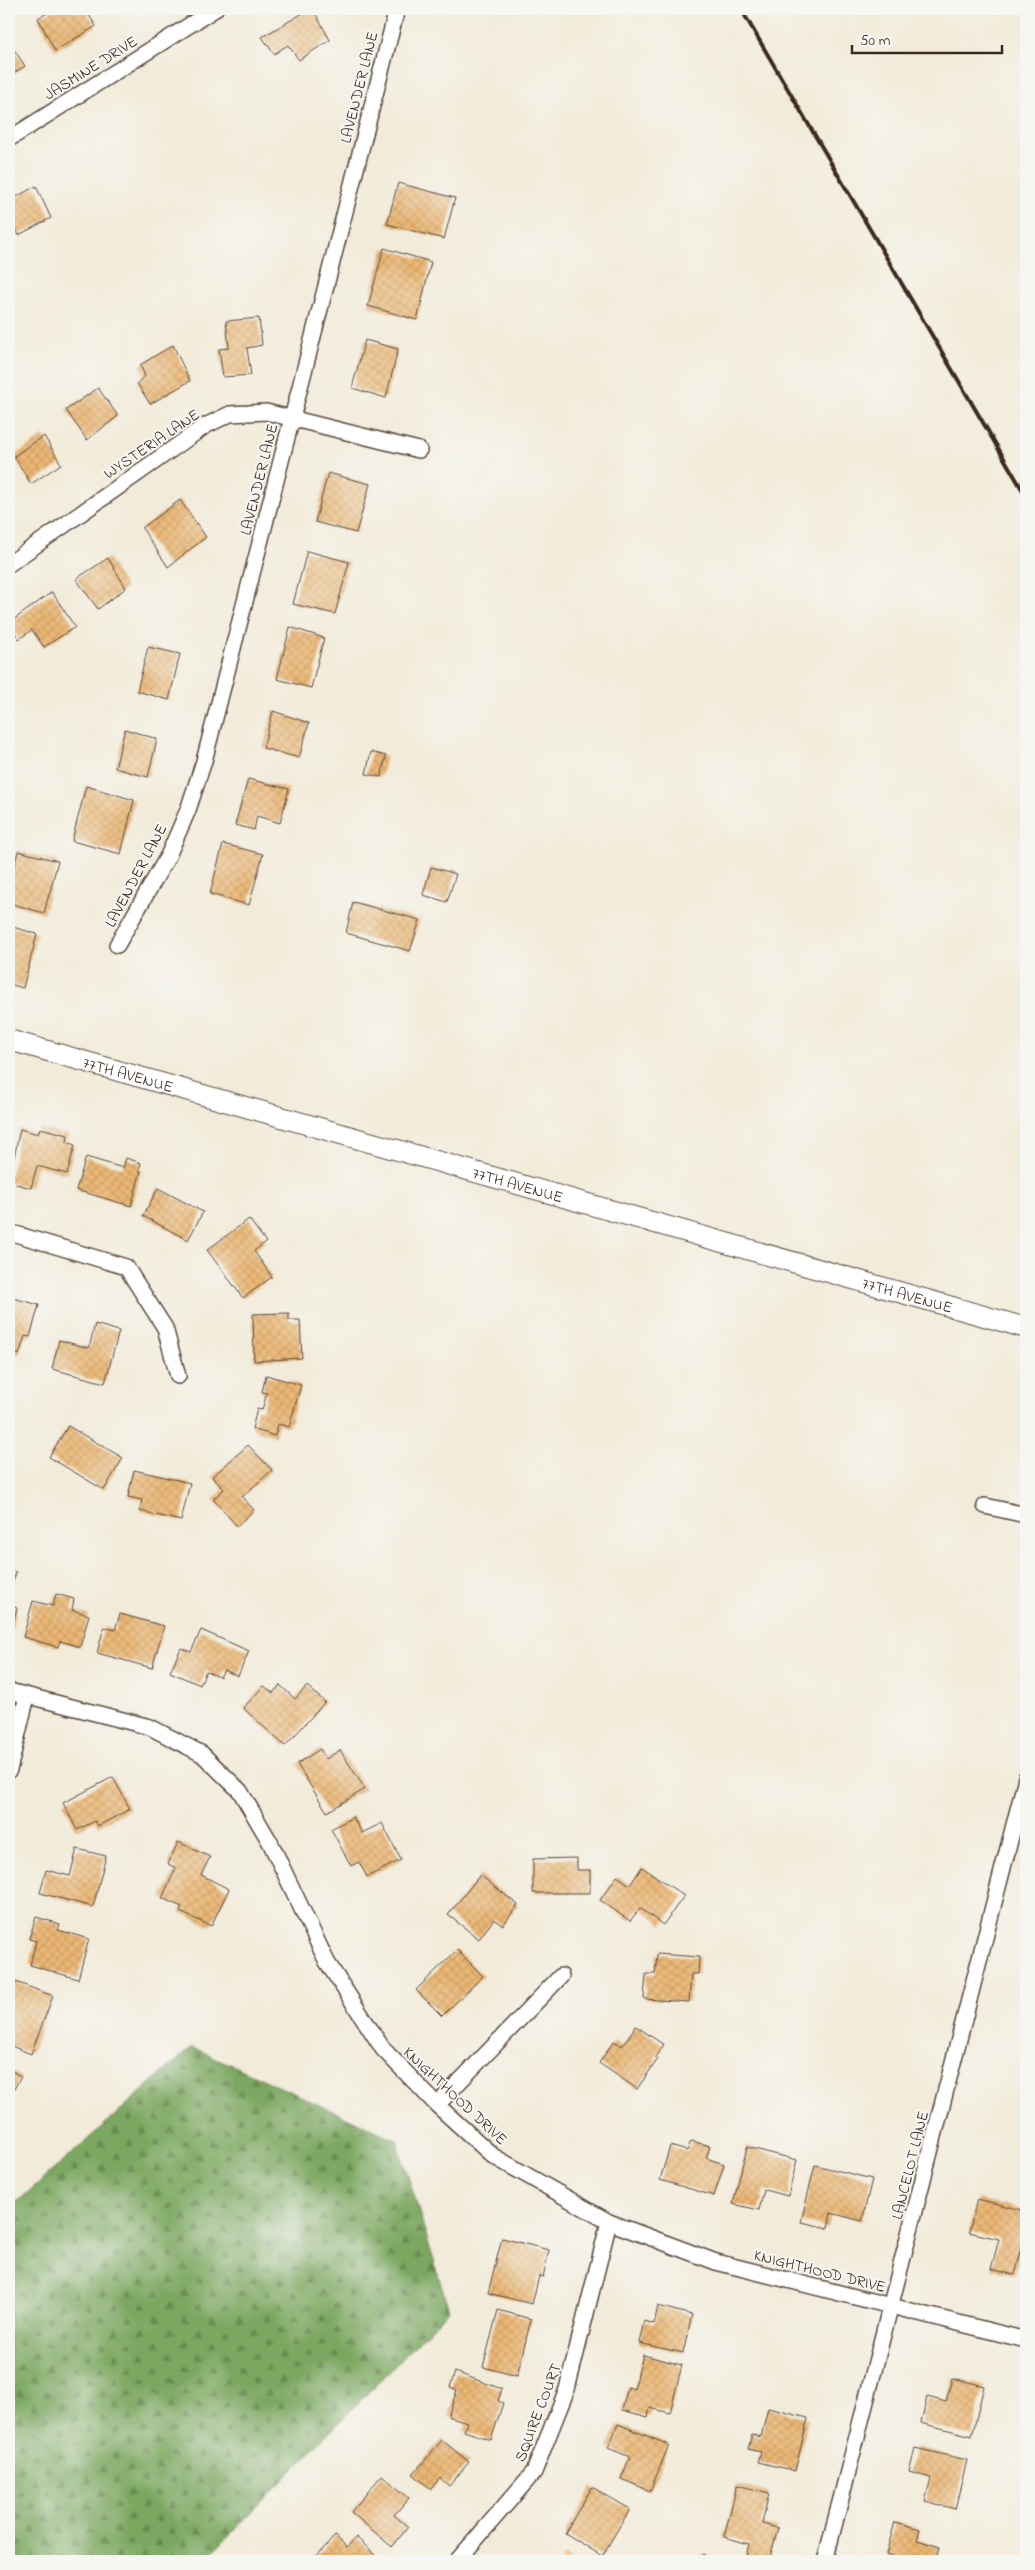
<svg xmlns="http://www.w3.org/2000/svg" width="1035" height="2570" font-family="'Indie Flower',sans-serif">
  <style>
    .forest { fill: url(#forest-firs); stroke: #5b683f }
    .building { fill: url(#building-cross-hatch) }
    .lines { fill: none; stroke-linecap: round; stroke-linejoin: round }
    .minor-casing { stroke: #56473a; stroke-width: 18 }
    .tertiary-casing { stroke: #56473a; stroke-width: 22 }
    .minor { stroke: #fff; stroke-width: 15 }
    .tertiary { stroke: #fff; stroke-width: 20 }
    .rail { stroke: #3b2a1e; stroke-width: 4 }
    .labels { text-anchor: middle; stroke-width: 4; stroke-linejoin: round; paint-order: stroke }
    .street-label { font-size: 16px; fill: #3b2a1e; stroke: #f6f6f2 }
  </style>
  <defs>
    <pattern id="forest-firs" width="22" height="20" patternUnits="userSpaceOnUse" patternTransform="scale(1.25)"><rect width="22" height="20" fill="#7ba760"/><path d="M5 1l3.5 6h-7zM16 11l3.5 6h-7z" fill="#66884f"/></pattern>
    <pattern id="building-cross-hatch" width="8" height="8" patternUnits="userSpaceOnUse" patternTransform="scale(1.25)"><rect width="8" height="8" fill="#ecb875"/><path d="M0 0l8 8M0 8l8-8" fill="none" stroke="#cb9e65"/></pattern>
  </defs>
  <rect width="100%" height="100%" fill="#f6f6f2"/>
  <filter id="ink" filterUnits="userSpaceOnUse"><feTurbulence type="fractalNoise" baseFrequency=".02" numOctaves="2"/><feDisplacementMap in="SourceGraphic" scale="10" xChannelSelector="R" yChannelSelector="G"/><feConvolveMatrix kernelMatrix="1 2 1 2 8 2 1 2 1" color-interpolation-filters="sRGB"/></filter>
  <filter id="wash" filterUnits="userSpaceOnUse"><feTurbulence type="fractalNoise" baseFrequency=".0096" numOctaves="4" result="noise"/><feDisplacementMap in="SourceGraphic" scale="20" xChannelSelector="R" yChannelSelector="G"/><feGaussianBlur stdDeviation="1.12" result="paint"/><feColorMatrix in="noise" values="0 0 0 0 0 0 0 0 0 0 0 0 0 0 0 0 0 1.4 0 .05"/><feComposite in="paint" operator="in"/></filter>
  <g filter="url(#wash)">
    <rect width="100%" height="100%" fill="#f2ebd9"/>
    <path class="forest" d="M192,2047l205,93 52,170 -245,251h-195v-352z"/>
    <g id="blocks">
      <path class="building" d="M55,9h30l11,17 -41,25 -17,-33z
        M310,9h3l17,31 -31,20 -11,-15 -14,9 -12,-17z
        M9,42l16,24 -16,10z
        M398,183l57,15 -11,41 -57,-15z
        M36,186l15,32 -32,17 -10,-16v-18z
        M384,248l47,14 -14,58 -49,-14z
        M259,318l3,27 -15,3 4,27 -28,2 -4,-28 10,-1 -3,-27z
        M365,340l33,9 -12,49 -34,-10z
        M173,345l17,36 -40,23 -13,-21 8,-7 -5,-11z
        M98,388l20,28 -31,24 -21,-30z
        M44,436l17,28 -30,20 -17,-28z
        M328,473l42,11 -14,49 -41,-11z
        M180,500l26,37 -38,30 -26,-39z
        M307,551l42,11 -14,52 -42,-10z
        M108,558l18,30 -28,21 -22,-30z
        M52,592l23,35 -31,20 -12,-17 -13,9 -10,-16z
        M290,627l34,11 -13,50 -34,-9z
        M148,647l32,7 -11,46 -32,-9z
        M273,711l36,12 -10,35 -36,-10z
        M125,729l32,10 -9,38 -33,-9z
        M371,752l15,4 -5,21 -15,-3z
        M248,779l41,10 -9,34 -23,-7 -3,14 -19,-5z
        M86,786l48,14 -13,54 -49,-13z
        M223,844l40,10 -14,51 -39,-11z
        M18,851l40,10 -14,52 -35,-10v-15z
        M431,867l25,7 -9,28 -24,-7z
        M353,902l67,18 -10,31 -64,-18z
        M9,926l28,8 -14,54 -14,-4z
        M40,1128l28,7 -1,7 8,3 -8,29 -30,-8 -6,22 -22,-6 11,-53 18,5z
        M86,1157l37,11 3,-10 15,5 -2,7 2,1 -10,35 -55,-16z
        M158,1188l45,24 -15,28 -45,-24z
        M249,1219l17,23 -12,9 18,26 -29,21 -36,-48z
        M9,1297l30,8 -9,32 -5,-1 -6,19 -10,-4z
        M289,1313v7h11l2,38 -48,3 -1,-47z
        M95,1324l24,7 -14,52 -53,-14 7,-29 30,8z
        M266,1375l35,10 -12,42 -11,-3 -3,12 -23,-7 5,-20 5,1 5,-17 -5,-1z
        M68,1426l55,32 -19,32 -55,-33z
        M248,1445l24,25 -30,27 12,13 -17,16 -24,-27 11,-10 -12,-12z
        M134,1470l56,13 -9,38 -41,-10 2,-11 -14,-3z
        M9,1570l7,2 -7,24z
        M56,1594l18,5 -2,11 17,5 -9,32 -20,-6 -2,6 -35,-10 10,-36 20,5z
        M9,1605l8,3 -6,24h-2z
        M120,1614l44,12 -12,42 -55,-15 7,-26 11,3z
        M201,1630l48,21 -11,25 -14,-6 -4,7 -14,-6 -6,14 -30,-13 11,-24 10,4z
        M280,1685l15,14 12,-13 18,16 -40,44 -42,-38 21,-22 9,7z
        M320,1749l6,10 14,-9 25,39 -38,23 -30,-48z
        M113,1777l17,32 -32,17 -3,-5 -18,9 -14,-27z
        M353,1817l9,16 20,-10 19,37 -34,17 -8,-15 -8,4 -20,-37z
        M178,1842l32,15 -9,18 28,14 -18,37 -31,-14 2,-5 -20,-9 14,-30 -8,-4z
        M77,1849l29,7 -13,51 -53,-14 6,-23 24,6z
        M577,1858v12h13v23h-57v-34z
        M642,1867l42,29 -21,29 -23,-17 -10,13 -30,-21 17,-24 13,9z
        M480,1875l38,30 -15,20 -9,-6 -15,20 -31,-24z
        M36,1917l24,7 -2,6 31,9 -11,40 -48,-14 6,-24 -7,-2z
        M457,1950l26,26 -41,40 -26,-26z
        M657,1954l42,3 -1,17h-7l-2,28 -45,-3 2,-25h9z
        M16,1982l37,14 -22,58 -22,-9v-45z
        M636,2026l28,19 -9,12 3,2 -21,30 -38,-26 15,-22 8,5z
        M9,2069l12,8 -12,20z
        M691,2141l19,5 -4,12 18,6 -10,32 -54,-16 10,-34 17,5z
        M747,2147l50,13 -9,36 -24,-6 -5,20 -26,-6z
        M815,2165l57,14 -10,42 -31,-8 -3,15 -27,-6z
        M977,2199l49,12v20l-11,44 -24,-6 8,-30 -30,-7z
        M502,2238l47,12 -6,27 -4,-1 -7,28 -44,-11z
        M658,2306l34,9 -9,38 -44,-10 5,-22 10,3z
        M498,2310l33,9 -14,57 -34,-9z
        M643,2355l39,10 -12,48 -20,-5 -2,9 -26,-7 6,-23 6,2z
        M455,2372l47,17 -4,12 5,2 -12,37 -27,-9 3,-9 -19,-6 9,-26 -7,-3z
        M952,2378l32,8 -12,50 -51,-13 6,-26 19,5z
        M768,2408l40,10 -13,53 -37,-9 3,-10 -13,-3 4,-14 9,2z
        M618,2424l51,21 -19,46 -29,-12 9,-22 -22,-9z
        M442,2440l27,22 -20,24 -9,-8 -9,11 -18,-15z
        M915,2448l52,12 -12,49 -30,-8 6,-23 -22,-6z
        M382,2475l27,23 -15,17 14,12 -16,20 -41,-35z
        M737,2485l32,8 -7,31 16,4 -9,33 -23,-6 3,-11 -25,-7z
        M592,2487l38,22 -28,47 -37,-23z
        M895,2522l25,7 -3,11 23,7 -4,14h-44l2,-4 -8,-3z
        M335,2536l12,11 9,-10 23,21 -2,3h-65z
        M703,2554l9,7h-15z
        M565,2556l6,5h-11z"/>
    </g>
  </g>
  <g filter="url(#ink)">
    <use href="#blocks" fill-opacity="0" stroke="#56473a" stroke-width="1"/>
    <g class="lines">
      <defs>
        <path id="minor" d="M9,139l206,-130
          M9,564l196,-138 25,-12 36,-2 153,38
          M117,945l51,-89 20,-46 16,-49 193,-752
          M9,1232l117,35 39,61 13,48
          M985,1506l41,9
          M9,1691l141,36 52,27 38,37 30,51 57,120 56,87 54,56 56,51 116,66 107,40 310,78
          M9,1770l18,-74
          M437,2105l124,-129
          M457,2561l77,-89 33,-83 42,-167
          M825,2561l201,-783"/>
        <g id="tertiary">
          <path id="s1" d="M9,1040l1017,288"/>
        </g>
      </defs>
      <use href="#minor" class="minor-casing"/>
      <use href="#tertiary" class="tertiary-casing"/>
      <use href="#minor" class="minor"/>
      <use href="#tertiary" class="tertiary"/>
      <path class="rail" d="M741,9l285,487"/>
    </g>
  </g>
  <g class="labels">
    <g class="street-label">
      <text transform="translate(90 67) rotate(-32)" y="6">JASMINE DRIVE</text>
      <text transform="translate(358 87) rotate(-76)" y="6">LAVENDER LANE</text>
      <text transform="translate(151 443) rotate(-34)" y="6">WYSTERIA LANE</text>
      <text transform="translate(258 479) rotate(-76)" y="6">LAVENDER LANE</text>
      <text transform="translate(135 875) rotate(-62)" y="6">LAVENDER LANE</text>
      <text dy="6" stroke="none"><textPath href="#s1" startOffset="124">77TH AVENUE</textPath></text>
      <text dy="6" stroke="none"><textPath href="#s1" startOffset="529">77TH AVENUE</textPath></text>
      <text dy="6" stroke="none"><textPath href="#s1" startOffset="934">77TH AVENUE</textPath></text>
      <text transform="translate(456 2095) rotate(43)" y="6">KNIGHTHOOD DRIVE</text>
      <text transform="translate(909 2165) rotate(-76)" y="6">LANCELOT LANE</text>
      <text transform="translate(820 2270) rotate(14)" y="6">KNIGHTHOOD DRIVE</text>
      <text transform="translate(537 2412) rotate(-69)" y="6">SQUIRE COURT</text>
    </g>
  </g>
  <rect width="1035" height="2570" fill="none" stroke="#f6f6f2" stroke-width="30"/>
  <path d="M852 45v8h150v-8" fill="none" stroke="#3b2a1e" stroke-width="2.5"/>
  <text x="860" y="45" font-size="15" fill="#3b2a1e" stroke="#f6f6f2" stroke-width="4" paint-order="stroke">50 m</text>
</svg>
